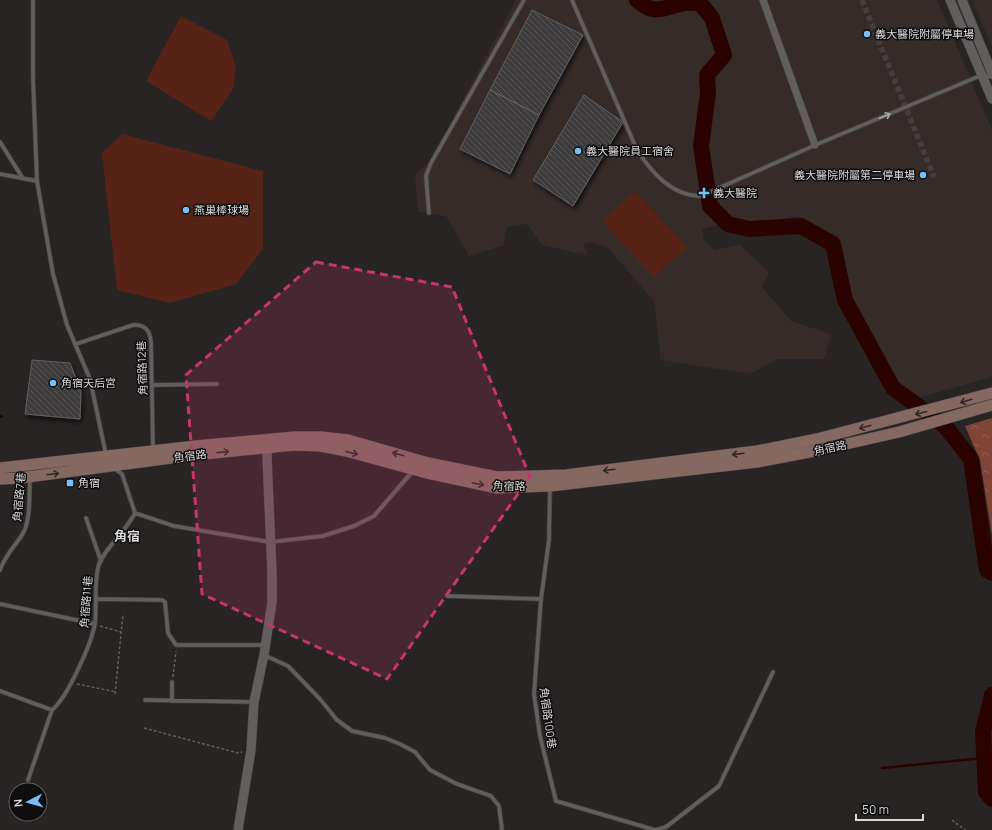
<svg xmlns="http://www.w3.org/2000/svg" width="992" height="830" font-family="Manrope,'Noto Sans TC',sans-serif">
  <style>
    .built { fill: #352c2a }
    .grass { fill: #572317 }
    .forest { fill: url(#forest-crowns) }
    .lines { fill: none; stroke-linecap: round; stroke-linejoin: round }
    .stream { stroke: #2a0300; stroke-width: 2.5 }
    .river { stroke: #2a0300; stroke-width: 16 }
    .building { fill: url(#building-back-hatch); stroke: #635f5f; filter: url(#shadow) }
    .pedestrian-tunnel { stroke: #433f3f; stroke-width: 5.5; stroke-dasharray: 5.5 3; stroke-linecap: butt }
    .service-casing { stroke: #444242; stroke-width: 5 }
    .minor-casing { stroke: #444242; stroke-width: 8 }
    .tertiary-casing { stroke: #444242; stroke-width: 10 }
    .secondary-casing { stroke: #444242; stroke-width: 12 }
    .path { stroke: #625e5e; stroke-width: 1.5; stroke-dasharray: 3 2; stroke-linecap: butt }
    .service { stroke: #615e5d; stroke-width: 3.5 }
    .minor { stroke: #615e5d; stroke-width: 7 }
    .tertiary { stroke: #615e5d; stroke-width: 9 }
    .secondary { stroke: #846861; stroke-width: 11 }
    .oneway { stroke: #a9a7a6 }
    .oneway2 { stroke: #322927 }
    .marked { fill: #c5356e; fill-opacity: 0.2; stroke: #c5356e; stroke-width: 3; stroke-dasharray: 8 5; stroke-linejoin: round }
    .poi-dot { fill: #78bff8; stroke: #0f0e0e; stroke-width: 1.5 }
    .labels { text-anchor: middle; stroke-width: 3; stroke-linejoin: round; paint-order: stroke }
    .poi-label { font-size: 11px; fill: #d9d7d7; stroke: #0f0e0e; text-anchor: start }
    .street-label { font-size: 11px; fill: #d9d7d7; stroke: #0f0e0e }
    .quarter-label { font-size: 13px; font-weight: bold; fill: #d9d7d7; stroke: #0f0e0e }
  </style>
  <defs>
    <pattern id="forest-crowns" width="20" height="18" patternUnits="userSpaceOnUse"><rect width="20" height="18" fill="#7f4436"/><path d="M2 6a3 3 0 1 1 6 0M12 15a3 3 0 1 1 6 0" fill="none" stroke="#915e52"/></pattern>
    <pattern id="building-back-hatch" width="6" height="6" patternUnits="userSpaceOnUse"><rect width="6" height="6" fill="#3e3b3a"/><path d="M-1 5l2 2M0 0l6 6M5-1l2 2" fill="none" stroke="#595756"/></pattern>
    <filter id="shadow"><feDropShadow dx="2" dy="3.5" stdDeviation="2" flood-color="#0009"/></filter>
  </defs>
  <rect width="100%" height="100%" fill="#282424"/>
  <path class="built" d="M516,0h421l55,130v247l-71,20 -30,-18 -39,-79 -12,-56 -42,-28 -39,7 -20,-3 -37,9 2,12 11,9 25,-5 29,27 -7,15 29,34 40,13 -7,25h-46l-28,15 -89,-14 -7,-59 -47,-54 -16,-5 -7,2 3,11 -45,-10 -15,-21 -21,3 -2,18 -35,11 -23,-40 -28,-4 -3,-38 15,-12z
    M972,0h20v47z"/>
  <path class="grass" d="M181,16l46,24 9,26 -3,23 -22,32 -65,-40z
    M122,134l141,37v78l-27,35 -66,19 -53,-13 -15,-137z
    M635,191l52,56 -33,30 -52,-56z"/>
  <path class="forest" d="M992,418v117l-12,-75 -15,-34z"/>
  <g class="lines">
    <path class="stream" d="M0,416l2,1
      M882,768l102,-10"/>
    <path class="river" d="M637,0c18,16 24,8 44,4 6,-2 13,-1 19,-1l12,15 12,37 -17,20 1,18 -7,53 9,60 18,18 21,5 52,-3 32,18 12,56 48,88 52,38 26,33 16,111 5,3
      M992,695l-9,36 3,61 6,7"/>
  </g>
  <path class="building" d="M532,10l51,25 -44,80 -49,-25z
    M490,90l49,25 -29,59 -50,-25z
    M584,95l39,27 -50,84 -40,-26z
    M32,360l38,3 11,28 -1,28 -55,-5z"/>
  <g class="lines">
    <path class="pedestrian-tunnel" d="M862,0l72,177"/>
    <defs>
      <path id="service" d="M33,0v77l4,104 16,93 14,51 23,54 16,76
        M572,0l65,150c15,23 35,46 64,46l119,-53 162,-68 10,2
        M0,142l22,35
        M0,174l37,7
        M429,213l-3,-37 5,-13 93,-163
        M76,344l57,-19c13,-1 17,6 18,17l2,108
        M152,385l65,-1
        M550,487l-1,53 -8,59 -7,95 6,42 16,65 99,29
        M135,513l39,13 96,16 53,-6 31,-10 20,-10 38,-44
        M86,518l15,43
        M0,570c5,-14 14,-23 22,-35 9,-14 7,-39 8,-56
        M447,596l94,3
        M96,599l66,1 3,2 3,31 8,12h89
        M0,604l95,20
        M264,655l24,11 32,33 17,21 15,11 33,7 15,6 15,8 15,18 27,14 34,12 8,10 3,24
        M0,691l52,19
        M145,700l109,2
        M172,701v-19
        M28,780l24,-70c15,-12 40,-67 43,-87 2,-18 -1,-37 3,-55 3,-16 29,-38 37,-55l-13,-39 -8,-6
        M656,830l10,-3 53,-41 54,-114"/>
      <path id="minor" d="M763,0l52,145"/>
      <path id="tertiary" d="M950,0l42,99
        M962,0l30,73
        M238,830l13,-80 3,-48 10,-47 8,-53v-30l-5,-115 1,-14"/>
      <path id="secondary" d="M0,468l196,-22 98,-9h26l28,3 80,23 69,14 69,-2 191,-24 60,-12 175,-46
        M0,479l20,-1 174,-23 100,-10 27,1 25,5 81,22 70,15 53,-2 207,-24 63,-12 79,-18 93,-27"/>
    </defs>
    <use href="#service" class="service-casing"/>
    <use href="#minor" class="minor-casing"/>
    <use href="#tertiary" class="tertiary-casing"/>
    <use href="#secondary" class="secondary-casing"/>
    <path class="path" d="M100,626l21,6
      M173,677l3,-26
      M77,684l39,8
      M115,694l8,-80
      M144,728l94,25 4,-1
      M952,820l13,10"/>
    <use href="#service" class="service"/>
    <use href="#minor" class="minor"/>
    <use href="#tertiary" class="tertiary"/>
    <use href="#secondary" class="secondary"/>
  </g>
  <defs><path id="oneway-shaft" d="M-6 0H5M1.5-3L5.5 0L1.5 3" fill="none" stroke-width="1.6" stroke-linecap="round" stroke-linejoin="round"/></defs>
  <use class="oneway" href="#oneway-shaft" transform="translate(885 116) rotate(-22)"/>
  <g class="oneway2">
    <use href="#oneway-shaft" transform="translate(966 401) rotate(164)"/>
    <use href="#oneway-shaft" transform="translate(921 413) rotate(166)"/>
    <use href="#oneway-shaft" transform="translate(865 427) rotate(165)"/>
    <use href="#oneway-shaft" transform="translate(223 452) rotate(-6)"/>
    <use href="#oneway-shaft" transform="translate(352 453) rotate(14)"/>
    <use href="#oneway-shaft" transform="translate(398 454) rotate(-164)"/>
    <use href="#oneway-shaft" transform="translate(738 454) rotate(173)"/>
    <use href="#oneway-shaft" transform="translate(609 470) rotate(173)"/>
    <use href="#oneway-shaft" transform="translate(53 474) rotate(-7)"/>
    <use href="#oneway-shaft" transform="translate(478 484) rotate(12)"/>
  </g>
  <path class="marked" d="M316,262l136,25 78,190 -143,202 -185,-85 -16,-219z"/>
  <g class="poi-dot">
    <circle cx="867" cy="34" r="4"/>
    <circle cx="578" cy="151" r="4"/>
    <circle cx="923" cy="175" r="4"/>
    <path d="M702 187h4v4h4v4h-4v4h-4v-4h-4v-4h4z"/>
    <circle cx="186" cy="210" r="4"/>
    <circle cx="53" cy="383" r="4"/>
    <rect x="66" y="479" width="8" height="8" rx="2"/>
  </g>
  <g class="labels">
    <g class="poi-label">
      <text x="875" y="38">義大醫院附屬停車場</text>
      <text x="586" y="155">義大醫院員工宿舍</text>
      <text x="915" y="179" text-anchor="end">義大醫院附屬第二停車場</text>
      <text x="713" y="197">義大醫院</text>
      <text x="194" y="214">燕巢棒球場</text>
      <text x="61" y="387">角宿天后宮</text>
      <text x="78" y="487">角宿</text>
    </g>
    <g class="street-label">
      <text transform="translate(142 368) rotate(-92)" y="4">角宿路12巷</text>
      <text transform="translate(830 448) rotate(-12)" y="4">角宿路</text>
      <text transform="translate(190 456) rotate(-7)" y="4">角宿路</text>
      <text transform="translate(509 486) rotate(1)" y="4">角宿路</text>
      <text transform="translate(19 497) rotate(-85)" y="4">角宿路7巷</text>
      <text transform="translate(86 602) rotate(-85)" y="4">角宿路11巷</text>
      <text transform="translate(548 718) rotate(82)" y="4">角宿路100巷</text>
    </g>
    <g class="quarter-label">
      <text x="127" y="541">角宿</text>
    </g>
  </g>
  <g transform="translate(28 802) rotate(264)"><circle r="19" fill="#0f0e0e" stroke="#605e5e"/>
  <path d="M0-3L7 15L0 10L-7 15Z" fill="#78bff8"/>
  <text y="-6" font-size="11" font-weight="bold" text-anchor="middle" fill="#d9d7d7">N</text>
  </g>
  <path d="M856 814v6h67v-6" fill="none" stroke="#d9d7d7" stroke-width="2"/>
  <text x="862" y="814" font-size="12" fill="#d9d7d7" stroke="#0f0e0e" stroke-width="3" paint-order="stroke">50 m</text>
</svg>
